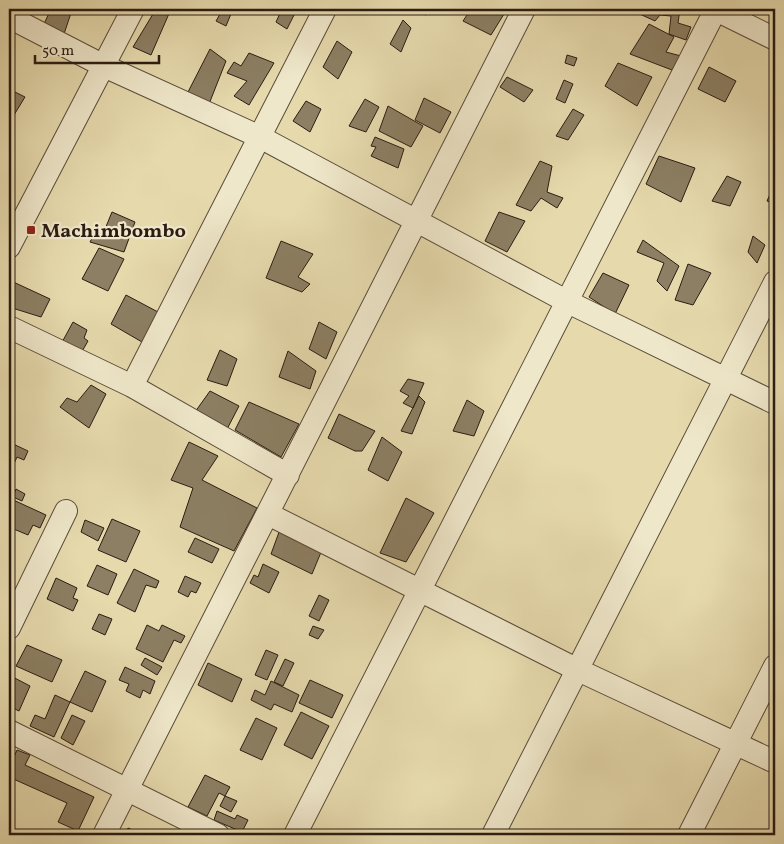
<svg xmlns="http://www.w3.org/2000/svg" width="784" height="844" font-family="Vollkorn,serif">
  <style>
    .building { fill: #8c7f63; stroke: #2b1c13 }
    .lines { fill: none; stroke-linecap: round; stroke-linejoin: round }
    .minor-casing { stroke: #5a4c3a; stroke-width: 24 }
    .minor { stroke: #efe7ca; stroke-width: 22 }
    .poi-dot { fill: #8f2418; stroke: #efe7ca; stroke-width: 2 }
    .labels { text-anchor: middle; stroke-width: 4.5; stroke-linejoin: round; paint-order: stroke }
    .poi-label { font-size: 20px; font-weight: bold; fill: #2b1c13; stroke: #efe7ca; text-anchor: start }
  </style>
  <rect width="100%" height="100%" fill="#e6daad"/>
  <filter id="stains"><feTurbulence type="fractalNoise" baseFrequency=".004" numOctaves="4"/><feColorMatrix values="0 0 0 0 .2 0 0 0 0 .09 0 0 0 0 .02 0 0 0 .5 -.17"/></filter>
  <radialGradient id="worn" r=".72"><stop offset=".6" stop-color="#630" stop-opacity="0"/><stop offset="1" stop-color="#630" stop-opacity=".3"/></radialGradient>
  <path class="building" d="M51,9l20,4 -7,21 -21,-8z
    M156,9h15l-20,46 -18,-8z
    M223,9h10l-7,17 -10,-5z
    M282,9h15l-10,20 -11,-7z
    M420,9h9l-3,6 -7,-3z
    M471,9h22l11,5 -13,21 -28,-14z
    M634,9h46l-2,14 13,4 -5,13 -17,-6 2,-18 -11,-1 -5,6 -22,-10z
    M403,20l8,8 -10,24 -11,-8z
    M649,24l25,13 -8,15 15,4 -9,14 -42,-16z
    M337,41l15,11 -14,27 -15,-12z
    M210,49l16,12 -17,43 -21,-12z
    M249,53l25,10 -25,42 -15,-9 13,-15 -20,-8 7,-11 7,4z
    M567,55l10,3 -3,8 -9,-3z
    M618,63l34,14 -15,29 -32,-20z
    M709,67l27,14 -11,21 -27,-13z
    M507,77l26,13 -9,12 -24,-15z
    M564,80l9,4 -8,19 -9,-4z
    M9,89l16,8 -11,18 -5,-2z
    M424,98l27,14 -11,21 -25,-13z
    M365,99l14,8 -13,25 -17,-6z
    M306,101l15,8 -11,23 -17,-11z
    M388,106l35,20 -12,21 -32,-16z
    M573,109l11,6 -16,25 -12,-4z
    M375,137l29,12 -6,19 -27,-12 5,-9 -5,-1z
    M659,156l36,12 -14,34 -35,-18z
    M540,161l12,5 -5,26 16,6 -6,10 -16,-10 -10,13 -15,-6z
    M727,176l14,6 -11,24 -18,-5z
    M775,183v21l-8,-3z
    M112,212l23,10 -11,30 -34,-10 5,-9 8,1z
    M499,212l26,9 -18,31 -22,-11z
    M753,236l12,9 -8,18 -9,-11z
    M643,240l36,26 -12,25 -10,-10 7,-18 -27,-11z
    M281,241l32,13 -15,23 12,7 -8,8 -36,-14z
    M99,248l25,11 -16,32 -26,-12z
    M688,264l23,9 -18,32 -18,-5z
    M603,273l26,12 -14,29 -26,-17z
    M9,280l41,19 -9,18 -32,-10z
    M126,295l32,17 -16,30 -31,-18z
    M73,322l14,8 -3,8 4,3 -11,19 -17,-14z
    M319,322l18,10 -11,27 -17,-10z
    M220,350l17,9 -10,27 -20,-6z
    M288,351l28,20 -6,18 -31,-12z
    M408,379l16,4 -11,25 -10,-5 6,-7 -9,-5z
    M91,385l15,9 -17,34 -29,-21 7,-9 10,4z
    M210,391l29,15 -14,27 -30,-21z
    M419,396l6,6 -13,32 -11,-3z
    M467,400l17,11 -10,25 -21,-5z
    M249,402l50,22 -18,33 -46,-27z
    M339,414l36,17 -13,20h-7l-27,-13z
    M382,437l20,15 -14,29 -20,-11z
    M9,442l19,9 -4,9 -7,-3 -8,18z
    M189,442l29,14 -16,24 55,28 -23,43 -54,-24 13,-39 -22,-8z
    M16,489l9,5 -3,7 -9,-4z
    M9,498l37,17 -6,13 -7,-3 -5,10 -19,-8z
    M406,498l28,15 -28,49 -26,-9z
    M112,519l28,12 -14,31 -28,-12z
    M85,520l19,8 -6,13 -17,-9z
    M282,524l42,21 -12,29 -41,-20z
    M195,538l24,11 -7,14 -24,-11z
    M263,564l16,8 -10,21 -19,-10 4,-8 4,2z
    M97,565l20,9 -9,21 -21,-9z
    M134,569l25,12 -3,7 -10,-3 -11,27 -18,-9z
    M185,576l16,7 -5,10 -5,-2 -3,6 -10,-5z
    M56,578l21,10 -4,10 5,2 -5,11 -26,-12z
    M319,595l10,5 -10,21 -10,-5z
    M99,614l13,5 -7,16 -13,-6z
    M147,625l12,6 3,-6 23,11 -4,7 -7,-3 -11,22 -27,-13z
    M313,626l11,4 -6,9 -9,-4z
    M27,645l35,15 -10,22 -36,-16z
    M266,650l12,5 -11,25 -12,-5z
    M145,658l17,9 -5,8 -16,-10z
    M285,659l9,4 -11,23 -9,-4z
    M208,663l34,16 -10,23 -34,-17z
    M125,667l30,14 -5,13 -7,-4 -3,8 -14,-7 3,-7 -10,-4z
    M85,671l21,10 -14,31 -22,-10z
    M9,675l21,11 -11,25 -10,-5z
    M310,680l33,15 -11,23 -33,-15z
    M271,681l28,14 -7,17 -18,-8 -3,6 -20,-10 4,-10 10,5z
    M55,695l15,7 -16,35 -24,-11 5,-11 10,4z
    M301,712l28,14 -17,33 -28,-14z
    M72,715l13,6 -12,24 -12,-7z
    M256,718l21,10 -15,32 -22,-10z
    M17,750l13,5 -5,10 69,32 -16,34 -20,-9 9,-19 -58,-26v-9z
    M205,775l25,12 -5,9 -6,-3 -12,23 -19,-9z
    M225,796l12,5 -6,11 -11,-6z
    M217,811l18,8 2,-4 11,5 -6,12 -28,-12z
    M128,828l14,6 -18,1z"/>
  <g class="lines">
    <defs>
      <path id="minor" d="M714,9l61,30
        M9,17l95,49 154,70 310,166 207,101
        M9,247l124,-238
        M9,327l123,59 156,89
        M132,386l193,-377
        M268,514l310,156 197,92
        M9,628l57,-117
        M9,731l209,104
        M104,835l420,-826
        M295,835l421,-826
        M493,835l282,-553
        M689,835l86,-169"/>
    </defs>
    <use href="#minor" class="minor-casing"/>
    <use href="#minor" class="minor"/>
  </g>
  <rect class="poi-dot" x="26" y="225" width="10" height="10" rx="2.5"/>
  <g class="labels">
    <g class="poi-label">
      <text x="41" y="237">Machimbombo</text>
    </g>
  </g>
  <rect width="784" height="844" fill="none" stroke="#e6daad" stroke-width="30"/>
  <rect x="10" y="10" width="764" height="824" fill="none" stroke="#2b1c13" stroke-width="2.5"/>
  <rect x="15" y="15" width="754" height="814" fill="none" stroke="#2b1c13"/>
  <path d="M35 55v8h124v-8" fill="none" stroke="#2b1c13" stroke-width="2.5"/>
  <text x="42" y="55" font-size="15" fill="#2b1c13" stroke="#efe7ca" stroke-width="4" paint-order="stroke">50 m</text>
  <rect width="100%" height="100%" filter="url(#stains)"/>
  <rect width="100%" height="100%" fill="url(#worn)"/>
</svg>
